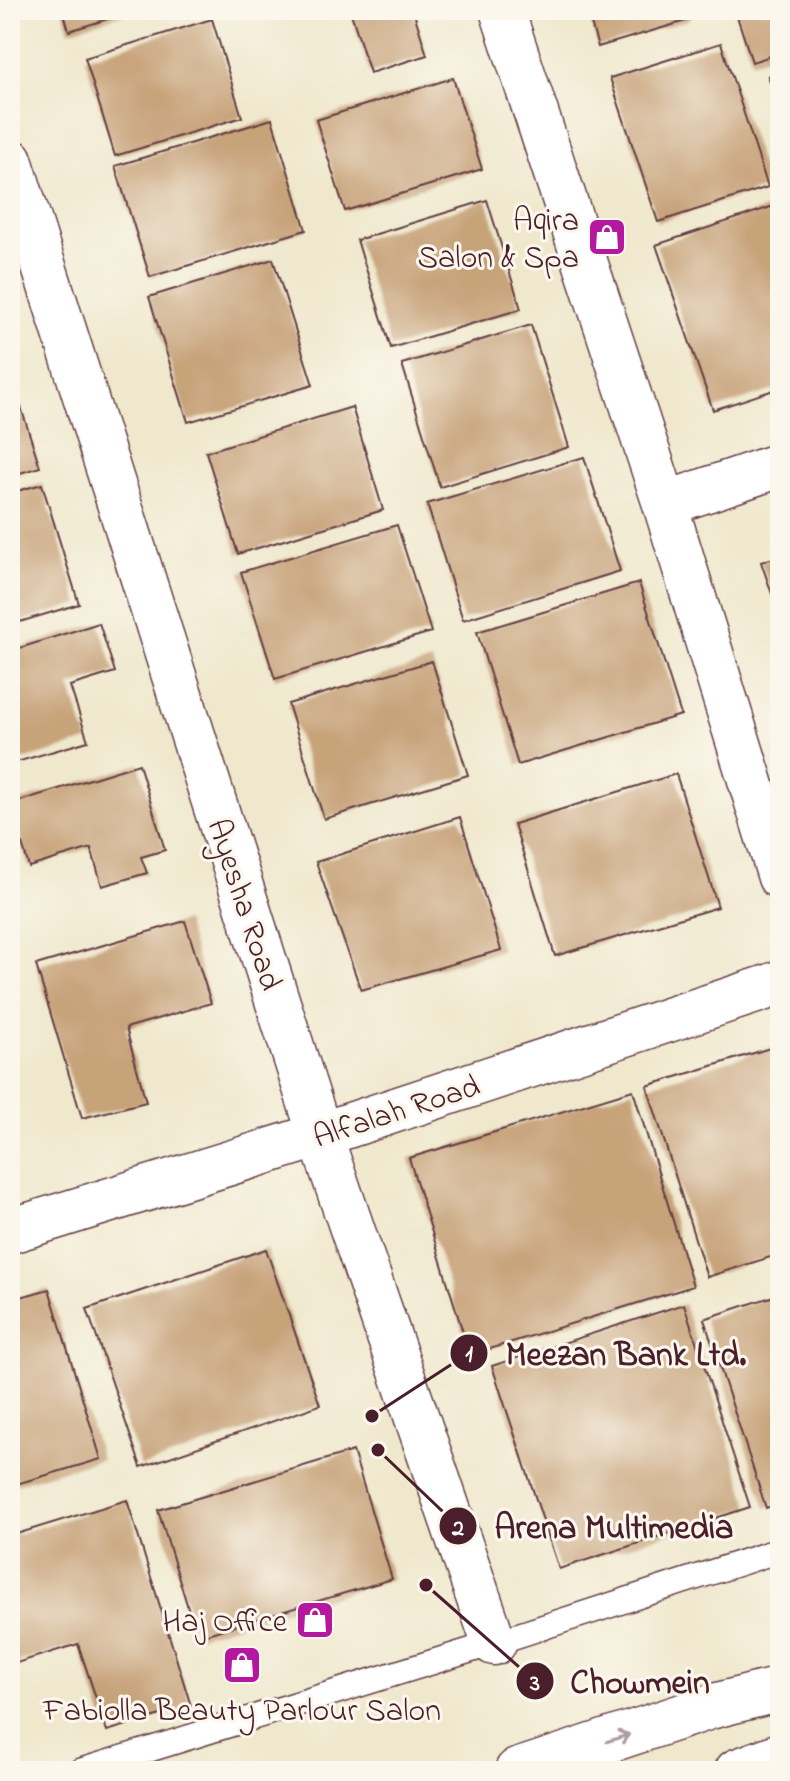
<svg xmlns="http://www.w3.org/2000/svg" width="790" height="1781" font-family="'Indie Flower',sans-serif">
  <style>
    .building { fill: #c7a37a }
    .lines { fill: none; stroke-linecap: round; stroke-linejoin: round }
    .service-casing { stroke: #633d43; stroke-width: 27 }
    .minor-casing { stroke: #633d43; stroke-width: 47 }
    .tertiary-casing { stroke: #633d43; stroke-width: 47 }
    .secondary-casing { stroke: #633d43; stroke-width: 47 }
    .primary-casing { stroke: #633d43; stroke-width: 47 }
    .service { stroke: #fff; stroke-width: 24 }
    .minor { stroke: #fff; stroke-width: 44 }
    .tertiary { stroke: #fff; stroke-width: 44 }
    .secondary { stroke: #fff; stroke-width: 44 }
    .primary { stroke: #fff; stroke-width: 44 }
    .oneway { stroke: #ae9aa0 }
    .labels { text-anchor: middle; stroke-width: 6; stroke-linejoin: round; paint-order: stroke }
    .poi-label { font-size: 32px; fill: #4a1f2b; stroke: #fbf7ec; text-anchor: end }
    .street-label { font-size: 32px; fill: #4a1f2b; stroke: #fbf7ec }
    .leader { fill: none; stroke: #4a1f2b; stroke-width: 3 }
    .callout-dot { fill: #4a1f2b; stroke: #fbf7ec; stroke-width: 3 }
    .mark-label { font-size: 24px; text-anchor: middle; font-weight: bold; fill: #fff }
    .callout-label { font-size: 34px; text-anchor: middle; font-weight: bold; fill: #4a1f2b; stroke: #fbf7ec; stroke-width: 6; stroke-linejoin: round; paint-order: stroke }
  </style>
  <rect width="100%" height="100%" fill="#fbf7ec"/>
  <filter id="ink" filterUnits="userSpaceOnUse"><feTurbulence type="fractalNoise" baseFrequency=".0125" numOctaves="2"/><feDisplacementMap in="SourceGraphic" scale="16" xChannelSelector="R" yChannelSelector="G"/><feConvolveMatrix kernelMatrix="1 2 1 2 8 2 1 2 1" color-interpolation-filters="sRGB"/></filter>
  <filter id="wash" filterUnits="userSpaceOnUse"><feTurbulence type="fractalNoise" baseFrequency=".006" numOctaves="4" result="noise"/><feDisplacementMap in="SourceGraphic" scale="32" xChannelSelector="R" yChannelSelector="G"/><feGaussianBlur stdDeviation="1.8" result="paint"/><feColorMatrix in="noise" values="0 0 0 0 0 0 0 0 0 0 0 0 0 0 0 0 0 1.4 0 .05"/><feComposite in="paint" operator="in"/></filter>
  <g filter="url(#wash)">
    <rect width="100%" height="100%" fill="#efe8cd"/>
    <g id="blocks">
      <path class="building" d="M63,10h71v1l-65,20z
        M350,10h63l14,45 -57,18z
        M587,10h99l3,10 -91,27z
        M735,10h45v43l-28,9z
        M212,19l30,98 -127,39 -30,-98z
        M721,43l47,144 -110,35 -48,-144z
        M780,72v37h-1l-11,-33z
        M453,78l29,91 -137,42 -29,-91z
        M272,119l34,111 -156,47 -35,-111z
        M487,200l34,109 -130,39 -34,-108z
        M780,204v184l-67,22 -57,-165z
        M273,259l40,126 -125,37 -39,-125z
        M531,325l38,122 -129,40 -38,-123z
        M10,373l30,94 -30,9z
        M352,407l31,103 -145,44 -32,-102z
        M584,457l36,114 -157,49 -36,-116z
        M42,484l37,120 -69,21v-132z
        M397,525l34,107 -156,47 -34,-107z
        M780,556v61l-19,-55z
        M639,583l42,132 -163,50 -41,-133z
        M99,623l16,49 -45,14 18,55 -78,23v-113z
        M432,661l36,114 -144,44 -36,-115z
        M139,764l26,86 -24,7 6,16 -45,13 -11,-38 -62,19 -19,-63z
        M676,774l42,133 -163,49 -41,-132z
        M460,817l41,133 -140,40 -45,-128z
        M185,921l26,82 -85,25 20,74 -64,16 -46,-153z
        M780,1045v209l-73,23 -60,-191z
        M633,1090l60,196 -223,69 -61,-197z
        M266,1249l54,156 -179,62 -54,-158z
        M49,1289l52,170 -91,27v-186z
        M780,1294v209l-14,5 -62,-189z
        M684,1304l66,203 -191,62 -67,-203z
        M353,1451l39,128 -195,58 -39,-127z
        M127,1500l64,206 -84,25 -29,-87 -68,21v-129z"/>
    </g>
  </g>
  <g filter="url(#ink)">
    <use href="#blocks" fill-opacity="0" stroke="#633d43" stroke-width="2"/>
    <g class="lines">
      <defs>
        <path id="service" d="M80,1771l414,-128 286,-93"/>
        <path id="minor" d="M502,10l163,494 115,373
          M10,160l310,975 174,508
          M665,504l115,-39"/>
        <path id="tertiary" d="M10,1231l310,-96 460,-152"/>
        <path id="secondary" d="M517,1771l193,-64 70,-18"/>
        <path id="primary" d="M737,1771l43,-16"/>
      </defs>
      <use href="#service" class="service-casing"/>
      <use href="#minor" class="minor-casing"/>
      <use href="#tertiary" class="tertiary-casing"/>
      <use href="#secondary" class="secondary-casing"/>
      <use href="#primary" class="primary-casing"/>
      <use href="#service" class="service"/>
      <use href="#minor" class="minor"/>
      <use href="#tertiary" class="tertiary"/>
      <use href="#secondary" class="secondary"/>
      <use href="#primary" class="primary"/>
    </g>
    <defs><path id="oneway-shaft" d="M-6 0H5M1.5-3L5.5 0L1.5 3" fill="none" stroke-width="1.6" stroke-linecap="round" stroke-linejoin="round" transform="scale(2)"/></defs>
    <use class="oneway" href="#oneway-shaft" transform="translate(618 1738) rotate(-18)"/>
  </g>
  <defs>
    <symbol id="shop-square" viewBox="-11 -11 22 22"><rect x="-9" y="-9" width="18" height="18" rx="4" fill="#b5179e" stroke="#fbf7ec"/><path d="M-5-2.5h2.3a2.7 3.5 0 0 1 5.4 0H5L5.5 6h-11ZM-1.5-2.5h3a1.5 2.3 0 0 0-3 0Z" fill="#fff"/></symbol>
  </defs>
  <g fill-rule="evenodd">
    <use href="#shop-square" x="585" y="215" width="44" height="44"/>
    <use href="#shop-square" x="293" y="1598" width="44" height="44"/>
    <use href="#shop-square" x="220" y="1643" width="44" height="44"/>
  </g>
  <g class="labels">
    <g class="poi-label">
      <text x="579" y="230">Aqira<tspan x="579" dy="37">Salon &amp; Spa</tspan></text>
      <text x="287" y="1631">Haj Office</text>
      <text x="242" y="1720" text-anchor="middle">Fabiolla Beauty Parlour Salon</text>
    </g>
    <g class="street-label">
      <text transform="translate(246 904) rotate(72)" y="11">Ayesha Road</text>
      <text transform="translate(396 1110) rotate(-18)" y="11">Alfalah Road</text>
    </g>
  </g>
  <path class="leader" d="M372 1416L469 1353M378 1450L458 1526M426 1585L535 1681"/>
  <g class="callout-dot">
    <circle cx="372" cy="1416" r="8"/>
    <circle cx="378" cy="1450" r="8"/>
    <circle cx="426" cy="1585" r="8"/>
    <circle cx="469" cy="1353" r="20"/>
    <circle cx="458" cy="1526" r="20"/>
    <circle cx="535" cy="1681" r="20"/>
  </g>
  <g class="mark-label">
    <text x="469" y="1361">1</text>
    <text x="458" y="1535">2</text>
    <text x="535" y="1690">3</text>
  </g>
  <g class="callout-label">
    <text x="626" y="1365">Meezan Bank Ltd.</text>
    <text x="614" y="1538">Arena Multimedia</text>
    <text x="640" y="1693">Chowmein</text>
  </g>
  <rect width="790" height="1781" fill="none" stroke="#fbf7ec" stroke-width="40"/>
</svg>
